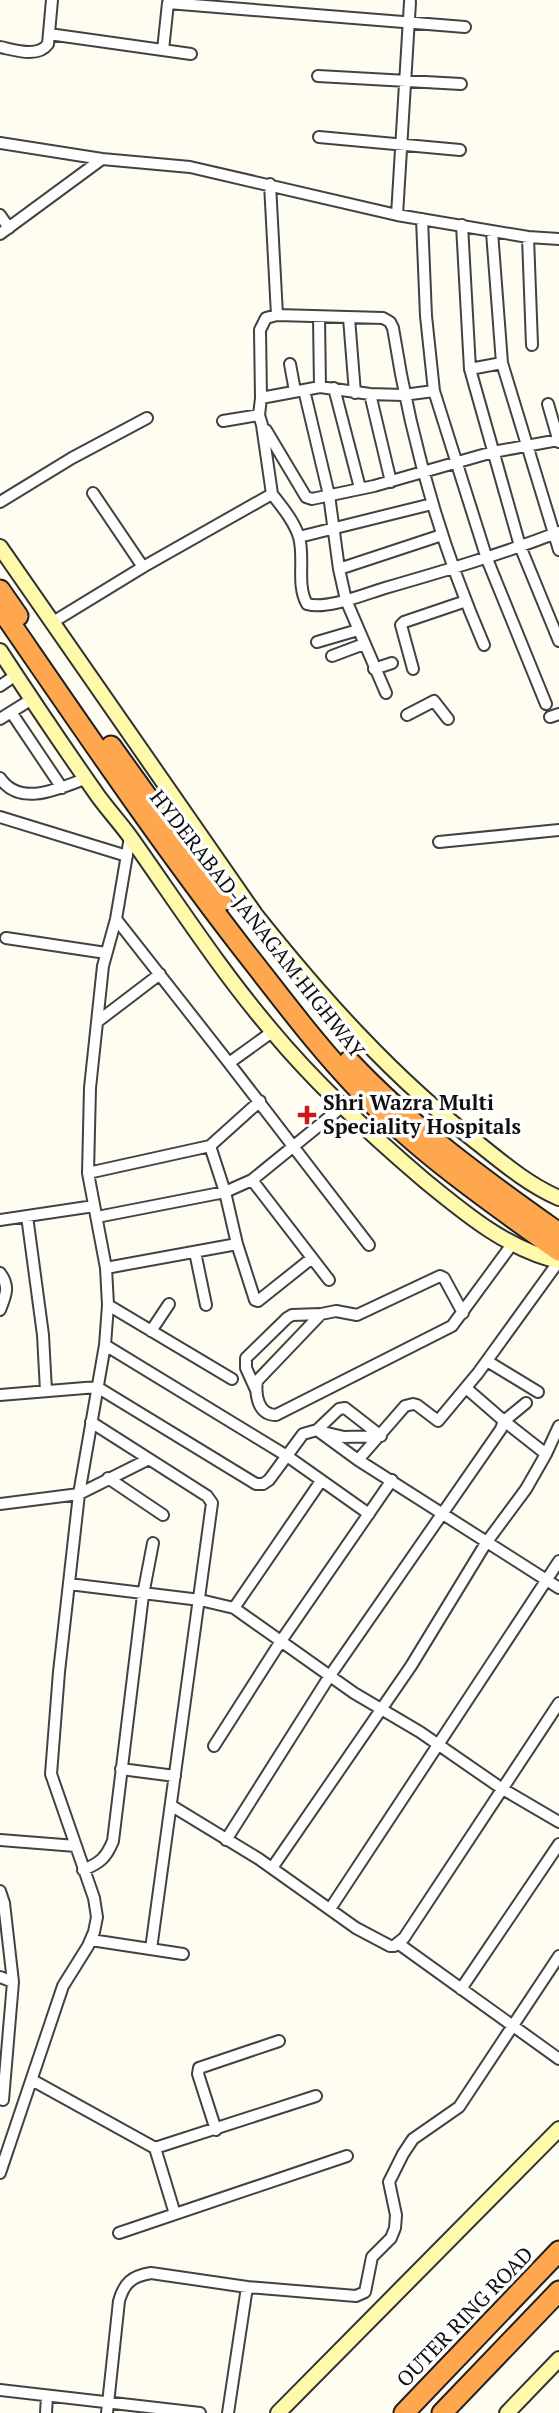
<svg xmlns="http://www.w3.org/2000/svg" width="559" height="2413" font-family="'PT Serif',serif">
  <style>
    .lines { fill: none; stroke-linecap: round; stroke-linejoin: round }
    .street-casing { stroke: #424242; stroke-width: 14 }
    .secondary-casing { stroke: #313131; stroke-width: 18 }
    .highway-casing { stroke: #202020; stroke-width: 23 }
    .street { stroke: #fff; stroke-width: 10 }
    .secondary { stroke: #fff9ac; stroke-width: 14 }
    .highway { stroke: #ffa74f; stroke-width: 19 }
    .poi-dot { fill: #cf1717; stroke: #fff; stroke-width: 2.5 }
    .labels { text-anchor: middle; stroke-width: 7; stroke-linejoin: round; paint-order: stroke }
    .street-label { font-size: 21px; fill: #0f0f0f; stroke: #fff }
    .poi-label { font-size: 21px; font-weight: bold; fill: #0f0f0f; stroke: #fff; text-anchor: start }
  </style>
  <rect width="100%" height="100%" fill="#fffdf1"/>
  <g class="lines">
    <defs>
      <path id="street" d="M49,34l142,20
        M0,47c15,3 38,11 48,-3l4,-44
        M163,50l5,-47 297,24
        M318,76l143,8
        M319,137l141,13
        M0,143l102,16 88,8 207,48 131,22 31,2
        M270,184l7,131
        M0,215l9,13
        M397,215l13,-213
        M422,219l4,97 8,75 53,168 59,145
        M462,225l8,144 50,177 39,95
        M492,232l10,131 57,187
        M0,234l102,-75
        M528,237l4,108
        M319,318l1,69
        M349,318l6,75
        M290,364l5,27
        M470,369l32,-6
        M334,388l26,100
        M304,390l25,105 10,74 7,31 40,93
        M370,394l21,88
        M261,398l59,-11 50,7 33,1 31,-4
        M548,404l11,38
        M223,421l36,-6
        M266,430l40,67 6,2 62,-13 119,-34 66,-12
        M93,493l50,74
        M272,494c10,13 22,27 27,43 6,21 -3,48 8,67 20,6 58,-10 78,-16 59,-17 117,-34 174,-56
        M0,502l72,-44 75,-40
        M299,537l133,-33
        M339,569l103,-34
        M53,622l90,-55 129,-73 -10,-69 -3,-10 2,-17 -1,-68 6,-12 11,-3 106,3 7,4 3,6c17,109 47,215 91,317
        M317,642l41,-12
        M332,656l32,-12
        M374,669l18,-6
        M413,669l-12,-44 3,-3 62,-21
        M0,686l16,-11
        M11,712l51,76
        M407,715l27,-14 14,18
        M550,717l9,-3
        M0,719l32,-20
        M0,778c20,30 60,10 87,0
        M0,817l127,39
        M439,842l120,-12
        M116,919l113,144 43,-31
        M6,938l100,15
        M97,1022l63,-48
        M229,1063l140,182
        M210,1146l50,-45
        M88,1173l122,-27 15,46 12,52 -131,24
        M252,1180l77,100
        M27,1216l16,119 3,56
        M97,1217l128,-25 27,-12 91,-74
        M0,1220l94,-14
        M237,1244l18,56 3,1 54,-43
        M195,1252l11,53
        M0,1273c10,13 6,22 0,37
        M108,1305l124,74
        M463,1313l-19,-35 -4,-2 -83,39 -21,-4 -15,3 -64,67c-2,14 1,34 19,34l176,-89 61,-83
        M151,1331l18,-27
        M105,1345l182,111 82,58
        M487,1361l51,31
        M256,1390l-10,-22v-10l41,-40 5,-3 29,-1
        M0,1395l97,-8 159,97h7l6,-4 34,-46 14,-4 41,30 47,-54 8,-2 4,1 21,16 40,-48 81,-112
        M526,1403l-22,18 42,33
        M91,1422l116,74 5,7 -61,446
        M317,1430l22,-21 6,-1 36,28
        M323,1432l21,5 37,-1
        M358,1460l201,128
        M108,1478l55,37
        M0,1504l79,-10 70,-35
        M69,1584l131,16 34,8 120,85 66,39 81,56 58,34
        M234,1608l87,-127
        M214,1746l67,-105 111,-161
        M121,1769l54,7
        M172,1806l87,53 97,69 34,18h4l10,-8 155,-235
        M0,1840l76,6
        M226,1840l103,-163 172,-248 3,-8 -38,-33
        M272,1868l139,-202 75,-123 40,-54 20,-35 13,-28
        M83,1870c17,-7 23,-12 30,-29l30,-246 10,-52
        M0,1891l4,12 9,79
        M330,1909l229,-348
        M91,1940l92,14
        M399,1944l160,115
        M0,1977l13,5 -10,118
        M461,1989l98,-145
        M32,2080l123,68 161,-52
        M216,2130l-18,-56 1,-6 80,-27
        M155,2148l20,66
        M0,2173l63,-187 25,-40 6,-14 3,-15 -3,-19 -43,-124 8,-102 20,-178 26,-149 3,-40 -2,-37 -18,-95 2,-85 13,-122 13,-47 14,-82
        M119,2233l228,-77
        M0,2390l200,23
        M46,2413l1,-17
        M107,2413l12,-112c5,-18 13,-25 32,-28l96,14 109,9 9,-4 7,-35 19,-19 4,-10 1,-13 -7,-33 14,-28 10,-15 46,-32 100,-151
        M228,2413l19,-126"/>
      <path id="secondary" d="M0,547l255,367c67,84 138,164 224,230 25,20 50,41 80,54
        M0,651c32,49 65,98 98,145 11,15 23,28 33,42 46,65 89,132 141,193 45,54 98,103 152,149 39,32 84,70 135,81
        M278,2413l281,-284
        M507,2413l52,-54"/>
      <path id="highway" d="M0,590l18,26
        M0,608c80,116 159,233 246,345 37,47 73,96 115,139 59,61 129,110 198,159
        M111,746l111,155
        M349,1061c63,67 135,119 210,172
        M404,2413l155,-162
        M442,2413l117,-122"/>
    </defs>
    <use href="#street" class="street-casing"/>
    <use href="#secondary" class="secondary-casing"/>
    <use href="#highway" class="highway-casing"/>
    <use href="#street" class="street"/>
    <use href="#secondary" class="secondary"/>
    <use href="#highway" class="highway"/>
  </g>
  <path class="poi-dot" d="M303.5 1104.5h7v7h7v7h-7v7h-7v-7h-7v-7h7z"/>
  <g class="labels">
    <g class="street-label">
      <text transform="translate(257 924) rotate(52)" y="7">HYDERABAD-JANAGAM HIGHWAY</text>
      <text transform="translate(465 2317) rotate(-46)" y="7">OUTER RING ROAD</text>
    </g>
    <g class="poi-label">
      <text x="323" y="1110">Shri Wazra Multi<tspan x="323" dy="24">Speciality Hospitals</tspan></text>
    </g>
  </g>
</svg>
